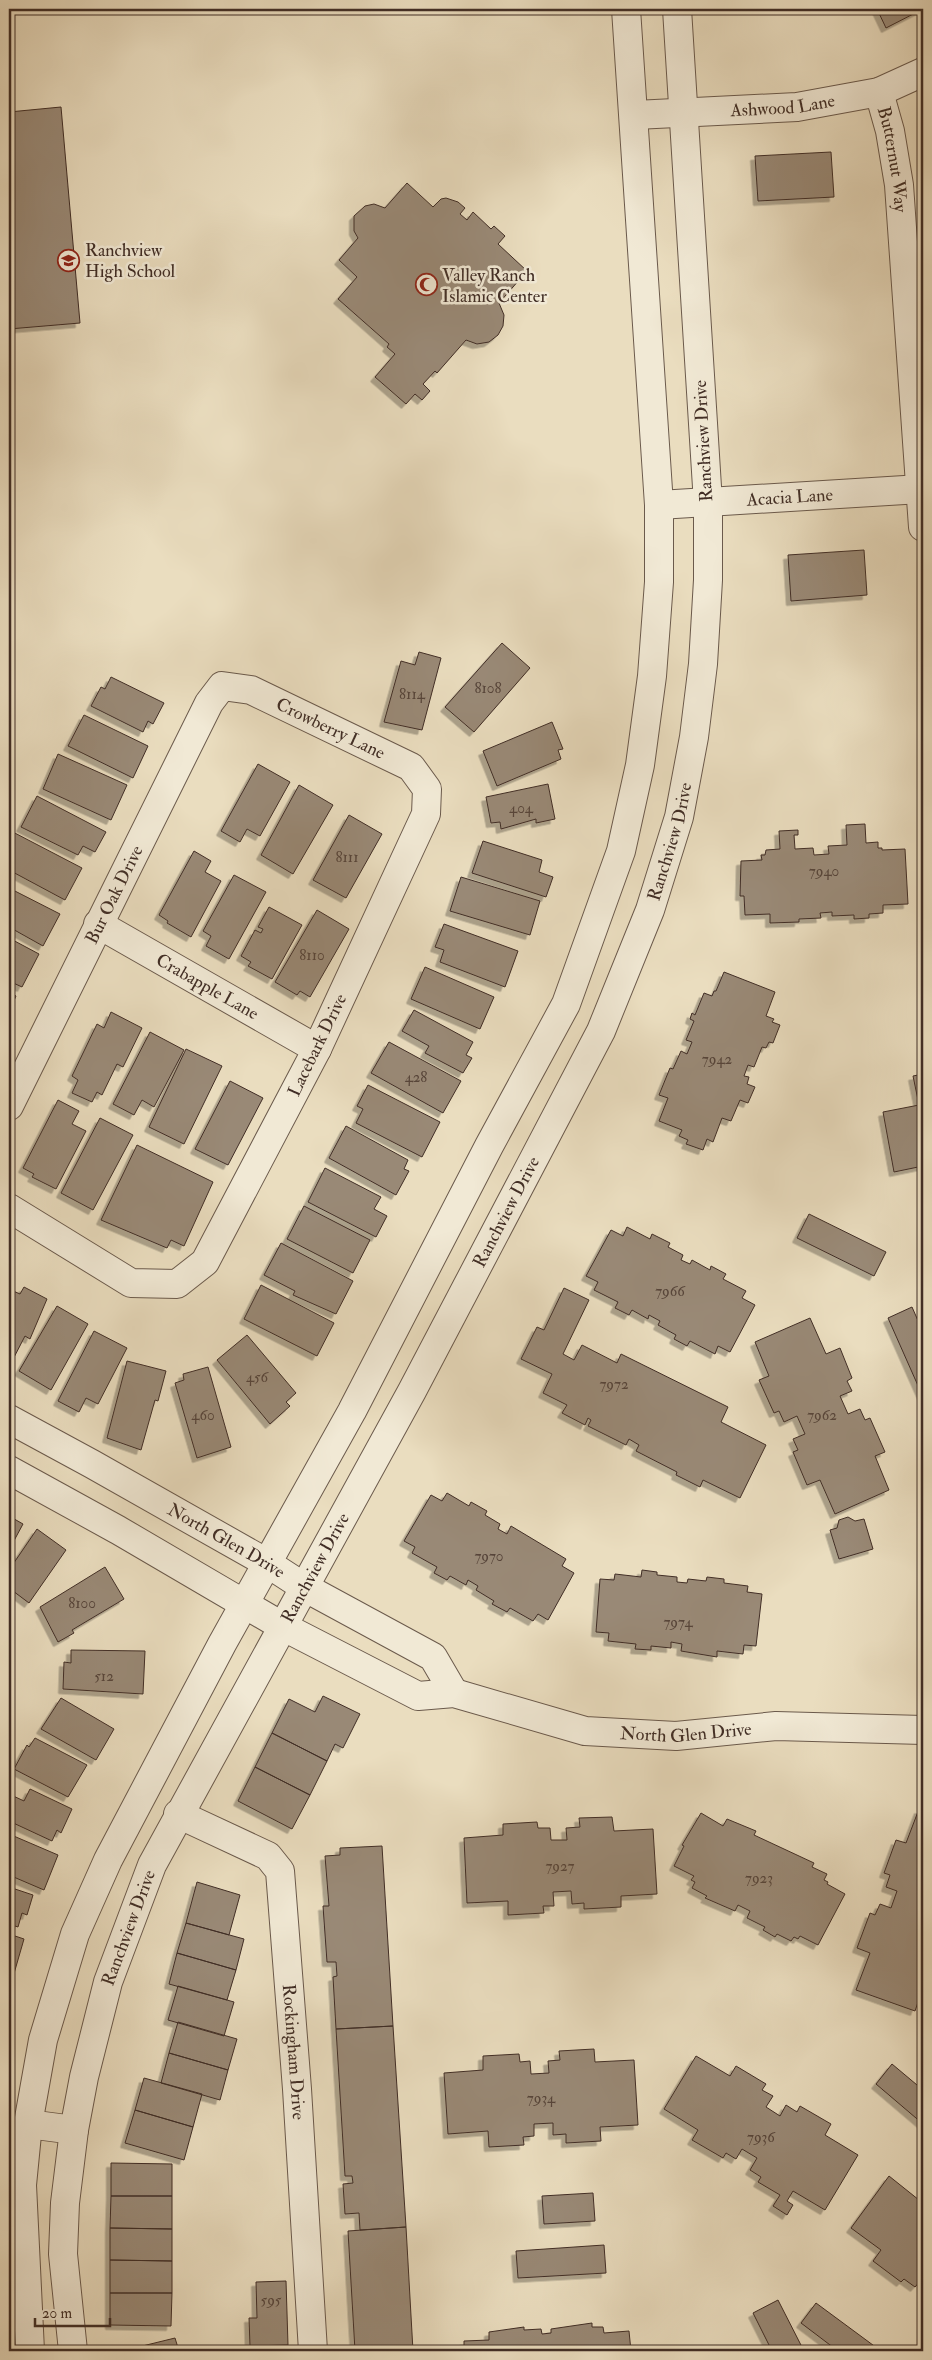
<svg xmlns="http://www.w3.org/2000/svg" width="932" height="2360" font-family="'IM FELL Double Pica',serif">
  <style>
    .building { fill: #998976; stroke: #412e26; filter: url(#shadow) }
    .lines { fill: none; stroke-linecap: round; stroke-linejoin: round }
    .minor-casing { stroke: #6b5a4c; stroke-width: 30 }
    .tertiary-casing { stroke: #6b5a4c; stroke-width: 30 }
    .minor { stroke: #f1e9d5; stroke-width: 28 }
    .tertiary { stroke: #f1e9d5; stroke-width: 28 }
    .labels { text-anchor: middle; stroke-width: 5; stroke-linejoin: round; paint-order: stroke }
    .number-label { font-size: 15px; fill: #57453a }
    .street-label { font-size: 18px; fill: #412e26; stroke: #f1e9d5 }
    .poi-label { font-size: 18px; fill: #412e26; stroke: #f1e9d5; text-anchor: start }
  </style>
  <defs>
    <filter id="shadow"><feDropShadow dx="-4.5" dy="4.5" stdDeviation="0" flood-color="#0004"/></filter>
  </defs>
  <rect width="100%" height="100%" fill="#eaddbf"/>
  <filter id="stains"><feTurbulence type="fractalNoise" baseFrequency=".004" numOctaves="4"/><feColorMatrix values="0 0 0 0 .2 0 0 0 0 .09 0 0 0 0 .02 0 0 0 .5 -.17"/></filter>
  <radialGradient id="worn" r=".72"><stop offset=".6" stop-color="#630" stop-opacity="0"/><stop offset="1" stop-color="#630" stop-opacity=".3"/></radialGradient>
  <path class="building" d="M877,9h46l-37,19z
    M61,107l19,216 -71,6v-217z
    M831,152l3,45 -76,4 -3,-45z
    M407,183l26,24 8,-8 5,-1 12,4 7,6 -5,6 7,6 6,-8 18,17 3,-3 11,10 -7,8 29,27 -28,32 5,12 -1,11 -5,9 -9,7 -12,2 -11,-4 -29,33 -2,-2 -12,13 7,7 -8,9 -7,-6 -9,10 -31,-27 20,-23 -8,-7 2,-3 -51,-45 19,-22 -18,-17 19,-22 -4,-7v-15l11,-10 9,-2 11,4z
    M864,550l3,45 -76,6 -3,-46z
    M502,643l28,25 -56,64 -29,-25z
    M419,652l22,6 -19,72 -38,-8 17,-61 14,4z
    M111,677l53,26 -11,21 -5,-3 -5,11 -52,-26 10,-19 4,2z
    M84,715l64,31 -15,32 -65,-32z
    M552,722l11,27 -5,1 3,9 -64,27 -14,-35z
    M58,754l69,31 -16,35 -68,-31z
    M258,764l32,18 -30,54 -13,-7 -7,13 -19,-11z
    M548,784l7,35 -19,4v-4l-35,10 -1,-7 -9,1 -5,-26z
    M299,785l34,20 -40,69 -32,-19z
    M37,796l69,36 -11,20 -12,-6 -5,9 -57,-28z
    M349,815l33,19 -36,64 -33,-18z
    M865,824l1,19 12,-1v6h4v2l23,-1 3,55 -25,1v8l-14,1v4l-15,1v-4l-22,1v-4l-12,1 1,5 -22,1v3l-29,1v-9l-25,1 -1,-19h-4l1,-35 21,-1 -1,-5h4l1,-5 14,-1 -1,-18 19,-1v5h-4l1,14 18,-1 1,7 15,-1 -1,-8 19,-1 -1,-20z
    M9,830l73,38 -17,32 -56,-30z
    M483,841l59,19 -3,12 14,5 -7,20 -74,-24z
    M194,851l17,10 -6,11 16,9 -30,56 -24,-14 1,-2 -9,-6z
    M234,875l32,17 -37,67 -23,-13 5,-10 -8,-5z
    M461,877l79,24 -10,34 -80,-24z
    M9,888l51,26 -17,32 -34,-19z
    M269,907l33,18 -30,54 -24,-13 3,-4 -10,-6 14,-26 6,3 2,-4 -5,-2z
    M317,910l32,19 -39,68 -10,-6 -3,4 -22,-13z
    M444,924l74,27 -13,36 -65,-25 4,-12 -9,-3z
    M9,938l30,16 -17,33 -13,-6z
    M425,967l69,30 -14,32 -69,-30z
    M724,972l51,20 -9,24 8,3 -2,3 8,3 -7,18 -4,-1 -3,6 -4,-1 -8,20 -6,-2 -4,11 5,1 -2,7 8,3 -7,16 -8,-3 -9,21 -9,-3 -9,24 -6,-3 -4,11 -17,-6 2,-4 -9,-4 3,-6 -23,-9 9,-23 -9,-3 11,-27 3,1 8,-18 6,3 5,-12 -6,-2 8,-19 -4,-2 2,-6 3,2 9,-22 8,3 2,-5h2z
    M9,992l7,4 -7,16z
    M414,1010l59,32 -7,13 6,3 -9,15 -38,-20 4,-7 -27,-15z
    M111,1012l31,16 -19,39 -6,-3 -15,31 -5,-3 -5,10 -20,-9 6,-13 -6,-4 25,-52 7,4z
    M150,1032l34,18 -30,57 -12,-7 -8,15 -21,-11z
    M389,1042l72,39 -18,32 -72,-40z
    M186,1049l36,17 -38,78 -35,-17z
    M923,1074v92l-29,6 -11,-60 36,-7 -6,-29z
    M230,1081l33,17 -35,67 -33,-16z
    M368,1085l72,37 -18,35 -66,-34 7,-14 -6,-3z
    M58,1100l21,11 -7,13 14,7 -30,58 -24,-12 2,-3 -11,-6z
    M100,1118l33,17 -40,75 -32,-17z
    M346,1126l62,34 -4,9 5,2 -13,24 -67,-37z
    M137,1145l76,37 -29,64 -13,-6 -4,8 -66,-28z
    M325,1168l56,29 -7,12 13,7 -11,21 -68,-35z
    M304,1206l66,34 -17,33 -66,-34z
    M809,1214l77,38 -12,24 -77,-38z
    M627,1227l23,12 2,-5 18,9 -2,4 15,8 -2,5 9,4 2,-4 18,10 1,-4 15,8 -3,5 23,12 -4,7 13,7 -25,47 -12,-6 -3,8 -25,-13 -3,5 -13,-7 2,-4 -18,-10 2,-4 -11,-6 -1,4 -16,-9 -3,5 -14,-7 3,-6 -24,-12 4,-8 -12,-6 25,-46 12,6z
    M281,1243l72,38 -17,33 -43,-19 2,-4 -31,-16z
    M261,1285l73,38 -17,33 -73,-37z
    M24,1287l23,12 -17,40 -5,-3 -16,31v-73l2,-4 9,4z
    M564,1288l25,12 -26,54 11,6 8,-15 35,18 4,-9 107,53 -7,15 45,23 -26,53 -37,-18 -3,7 -24,-12 1,-3 -41,-21 3,-6 -10,-6 -3,6 -38,-19 3,-6 -3,-2 -3,7 -23,-12 5,-8 -24,-12 9,-19 -31,-15 16,-32 7,3z
    M57,1306l31,18 -37,66 -32,-19z
    M912,1307l11,25v65l-35,-79z
    M810,1318l16,36 14,-6 12,30 -5,3 5,10 -12,5 8,18 12,-5 5,11 5,-2 15,34 -10,4 14,34 -54,24 -15,-34 -13,5 -14,-33 5,-2 -5,-11 12,-5 -8,-18 -13,6 -5,-11 -5,2 -15,-33 10,-4 -14,-34z
    M94,1331l33,17 -29,56 -12,-6 -7,14 -21,-11z
    M247,1335l49,58 -10,9 4,4 -20,18 -53,-64z
    M127,1361l39,10 -8,30 -3,-1 -14,50 -34,-12z
    M208,1367l23,80 -34,11 -22,-75 9,-3 -1,-6z
    M447,1493l22,13 2,-4 16,9 -2,4 15,9 -2,5 9,5 4,-8 55,33 -4,7 12,7 -26,47 -10,-6 -5,7 -23,-13 -3,4 -15,-8 2,-3 -18,-11 2,-4 -10,-6 -2,5 -16,-9 -3,4 -13,-7 3,-6 -25,-14 3,-6 -11,-6 27,-46 11,6z
    M9,1516l14,8 -14,26z
    M848,1517l7,4 9,-2 9,30 -34,10 -9,-29 7,-2 2,-8z
    M37,1529l29,21 -37,53 -20,-15v-18z
    M105,1567l19,32 -52,31 2,3 -16,9 -18,-35z
    M642,1570l15,2v3l20,2v5l10,1 1,-4 18,2 1,-4 17,2v4l24,3 -1,6 15,2 -6,52 -12,-1 -1,9 -26,-3v6l-36,-6 1,-7 -11,-2v6l-20,-2v4l-16,-1 1,-5 -28,-3 1,-8 -13,-1 4,-53 14,1 1,-6 26,3z
    M71,1650l74,1 -2,43 -80,-5 1,-27 7,1z
    M323,1696l37,18 -17,34 -8,-4 -8,17 -55,-28 17,-34 26,13z
    M61,1698l53,31 -18,31 -55,-31z
    M272,1733l55,28 -17,34 -55,-28z
    M35,1738l52,27 -19,32 -54,-28 13,-24 2,2z
    M255,1767l55,28 -18,34 -54,-28z
    M30,1789l42,20 -11,24 -4,-3 -5,11 -43,-20v-27l15,7z
    M919,1809l4,1v178l-8,23 -59,-21 14,-37 -13,-5 13,-35 5,2 5,-11 11,4 6,-17 -11,-4 4,-12 -6,-2 12,-33 10,3z
    M701,1813l22,13 4,-7 29,12 -2,4 60,28 -2,4 15,7 -3,6 4,2 -1,2 18,10 -27,51 -18,-9 -2,3 -4,-2 -3,4 -14,-7 -2,3 -12,-7 2,-3 -18,-9 3,-7 -12,-6 -3,6 -30,-13 2,-2 -15,-8 3,-6 -4,-2 3,-4 -20,-10 10,-20 -2,-1z
    M612,1817l2,14 39,-2 4,65 -36,2v11l-37,2v-6l-12,1 -1,-13 -18,1 1,14h-11l1,7 -36,2v-14l-41,2 -3,-65 39,-3v-11l34,-2 1,6h12l1,12h16l-1,-12 14,-1 -1,-9z
    M9,1834l49,21 -14,35 -35,-15z
    M382,1846l11,180 -57,3 -3,-52 4,-1 -1,-14h-9l-4,-56h6l-4,-50 15,-1v-7z
    M197,1882l43,13 -11,40 -43,-12z
    M9,1887l24,8 -6,20 -5,-2 -4,14 -9,-3z
    M186,1923l58,16 -8,31 -59,-17z
    M9,1934l15,5 -11,38 -4,-2z
    M177,1953l59,17 -9,30 -58,-16z
    M9,1982l4,1 -4,15z
    M178,1986l56,16 -10,34 -56,-16z
    M178,2022l59,17 -9,31 -59,-17z
    M393,2026l13,201 -46,3 -1,-17 -14,1 -2,-30 10,-1 -1,-7h-7l-9,-147z
    M594,2049l1,13 39,-2 4,65 -38,2 1,14 -35,2v-9l-13,1v-12l-19,1v12l-11,1 1,8 -35,2 -1,-16 -40,3 -4,-61 39,-3v-14l36,-2 1,8 10,-1 1,13 18,-1 -1,-12 12,-1 -1,-9z
    M169,2053l59,17 -8,30 -59,-17z
    M696,2056l34,20 6,-10 30,18 -4,6 11,6 -7,11 14,9 6,-11 11,7 3,-6 31,18 -6,11 33,20 -33,55 -32,-19 -6,10 6,4 -6,10 -14,-9 7,-11 -22,-13 3,-5 -11,-7 7,-12 -15,-9 -6,10 -10,-6 -3,5 -31,-18 6,-10 -34,-21z
    M892,2064l31,26v34l-47,-40z
    M144,2078l58,16 -9,33 -58,-17z
    M135,2110l58,17 -9,33 -59,-17z
    M111,2163l61,1v32h-61z
    M889,2176l30,24 4,-5v83l-8,9 -11,-8 -3,3 -28,-21 8,-11 -30,-22z
    M593,2193l2,28 -51,3 -2,-28z
    M111,2196h61v33l-62,-1z
    M406,2227l7,124h-58l-7,-120z
    M110,2228l62,1v32l-62,-1z
    M604,2245l2,28 -88,5 -2,-27z
    M110,2260l62,1v32h-62z
    M286,2281l2,64 -38,1 -1,-28h8l-1,-36z
    M110,2293h62l-1,33 -61,-1z
    M778,2300l1,2 25,49h-32l-19,-38z
    M816,2303l65,48h-43l-37,-28z
    M592,2323v4h11l1,6 25,-2 2,20h-167v-10l25,-1v-8l35,-5v3l17,-1 1,5 9,-1v-4z
    M175,2338l4,13h-57z"/>
  <g class="lines">
    <defs>
      <g id="minor">
        <path id="s1" d="M879,92l11,39 9,54 24,342"/>
        <path id="s2" d="M635,115l162,-8 82,-15 44,-20"/>
        <path id="s3" d="M659,505l262,-16"/>
        <path id="s4" d="M98,924l219,125"/>
        <path id="s5" d="M9,1106l200,-403 13,-17 29,4 160,77 16,22 -1,25 -109,235 -112,213 -28,22 -46,-1 -122,-75"/>
        <path id="s6" d="M9,1419l83,45 175,99 37,24 129,70 21,36"/>
        <path id="s7" d="M9,1470l109,60 164,96 136,70 36,-3 131,38 91,5 100,-10 147,4"/>
        <path id="s8" d="M178,1814l90,42 12,15 17,218 16,262"/>
      </g>
      <g id="tertiary">
        <path d="M28,2124l46,6"/>
        <path d="M30,2351l-8,-166 6,-61 15,-84 32,-106 33,-74 114,-216 130,-233 137,-265 77,-142 55,-153 19,-86 12,-89 7,-94v-77l-33,-496"/>
        <path id="s9" d="M73,2351l-10,-97 2,-51 9,-73 10,-53 24,-95 44,-117 260,-474 189,-360 49,-121 29,-93 15,-80 9,-73 5,-84v-77l-31,-494"/>
      </g>
    </defs>
    <use href="#minor" class="minor-casing"/>
    <use href="#tertiary" class="tertiary-casing"/>
    <use href="#minor" class="minor"/>
    <use href="#tertiary" class="tertiary"/>
  </g>
  <defs>
    <symbol id="school-ring" viewBox="-11 -11 22 22"><circle r="9.5" fill="#f1e9d5" stroke="#8f2418" stroke-width="1.5"/><path d="M0-5L7-2L0 1L-7-2ZM-4 1L0 2.5L4 1V4Q0 6-4 4Z" fill="#8f2418"/></symbol>
    <symbol id="mosque-ring" viewBox="-11 -11 22 22"><circle r="9.5" fill="#f1e9d5" stroke="#8f2418" stroke-width="1.5"/><path d="M3.5-4.9A6 6 0 1 0 3.5 4.9A5 5 0 1 1 3.5-4.9Z" fill="#8f2418"/></symbol>
  </defs>
  <g fill-rule="evenodd">
    <use href="#school-ring" x="56" y="248" width="25" height="25"/>
    <use href="#mosque-ring" x="414" y="272" width="25" height="25"/>
  </g>
  <g class="labels">
    <g class="number-label">
      <text x="488" y="693">8108</text>
      <text x="412" y="699">8114</text>
      <text x="521" y="813">404</text>
      <text x="347" y="862">8111</text>
      <text x="824" y="876">7940</text>
      <text x="312" y="960">8110</text>
      <text x="717" y="1064">7942</text>
      <text x="416" y="1082">428</text>
      <text x="670" y="1296">7966</text>
      <text x="257" y="1382">456</text>
      <text x="614" y="1389">7972</text>
      <text x="203" y="1420">460</text>
      <text x="822" y="1420">7962</text>
      <text x="489" y="1561">7970</text>
      <text x="82" y="1608">8100</text>
      <text x="678" y="1627">7974</text>
      <text x="104" y="1681">512</text>
      <text x="560" y="1871">7927</text>
      <text x="759" y="1883">7923</text>
      <text x="541" y="2103">7934</text>
      <text x="761" y="2142">7936</text>
      <text x="271" y="2305">595</text>
    </g>
    <g class="street-label">
      <text dy="6" stroke="none"><textPath href="#s2" startOffset="148">Ashwood Lane</textPath></text>
      <text dy="6" stroke="none"><textPath href="#s1" startOffset="69">Butternut Way</textPath></text>
      <text transform="translate(703 441) rotate(-93)" y="6">Ranchview Drive</text>
      <text dy="6" stroke="none"><textPath href="#s3" startOffset="131">Acacia Lane</textPath></text>
      <text dy="6" stroke="none"><textPath href="#s5" startOffset="589">Crowberry Lane</textPath></text>
      <text dy="6" stroke="none"><textPath href="#s9" startOffset="1648">Ranchview Drive</textPath></text>
      <text dy="6" stroke="none"><textPath href="#s5" startOffset="236">Bur Oak Drive</textPath></text>
      <text dy="6" stroke="none"><textPath href="#s4" startOffset="126">Crabapple Lane</textPath></text>
      <text transform="translate(317 1045) rotate(-64)" y="6">Lacebark Drive</text>
      <text dy="6" stroke="none"><textPath href="#s9" startOffset="1242">Ranchview Drive</textPath></text>
      <text dy="6" stroke="none"><textPath href="#s6" startOffset="249">North Glen Drive</textPath></text>
      <text dy="6" stroke="none"><textPath href="#s9" startOffset="838">Ranchview Drive</textPath></text>
      <text dy="6" stroke="none"><textPath href="#s7" startOffset="741">North Glen Drive</textPath></text>
      <text dy="6" stroke="none"><textPath href="#s9" startOffset="432">Ranchview Drive</textPath></text>
      <text dy="6" stroke="none"><textPath href="#s8" startOffset="300">Rockingham Drive</textPath></text>
    </g>
    <g class="poi-label">
      <text x="85" y="256">Ranchview<tspan x="85" dy="21">High School</tspan></text>
      <text x="442" y="281">Valley Ranch<tspan x="442" dy="21">Islamic Center</tspan></text>
    </g>
  </g>
  <rect width="932" height="2360" fill="none" stroke="#eaddbf" stroke-width="30"/>
  <rect x="10" y="10" width="912" height="2340" fill="none" stroke="#412e26" stroke-width="2.5"/>
  <rect x="15" y="15" width="902" height="2330" fill="none" stroke="#412e26"/>
  <path d="M35 2318v8h75v-8" fill="none" stroke="#412e26" stroke-width="2.5"/>
  <text x="42" y="2318" font-size="15" fill="#412e26" stroke="#f1e9d5" stroke-width="4" paint-order="stroke">20 m</text>
  <rect width="100%" height="100%" filter="url(#stains)"/>
  <rect width="100%" height="100%" fill="url(#worn)"/>
</svg>
